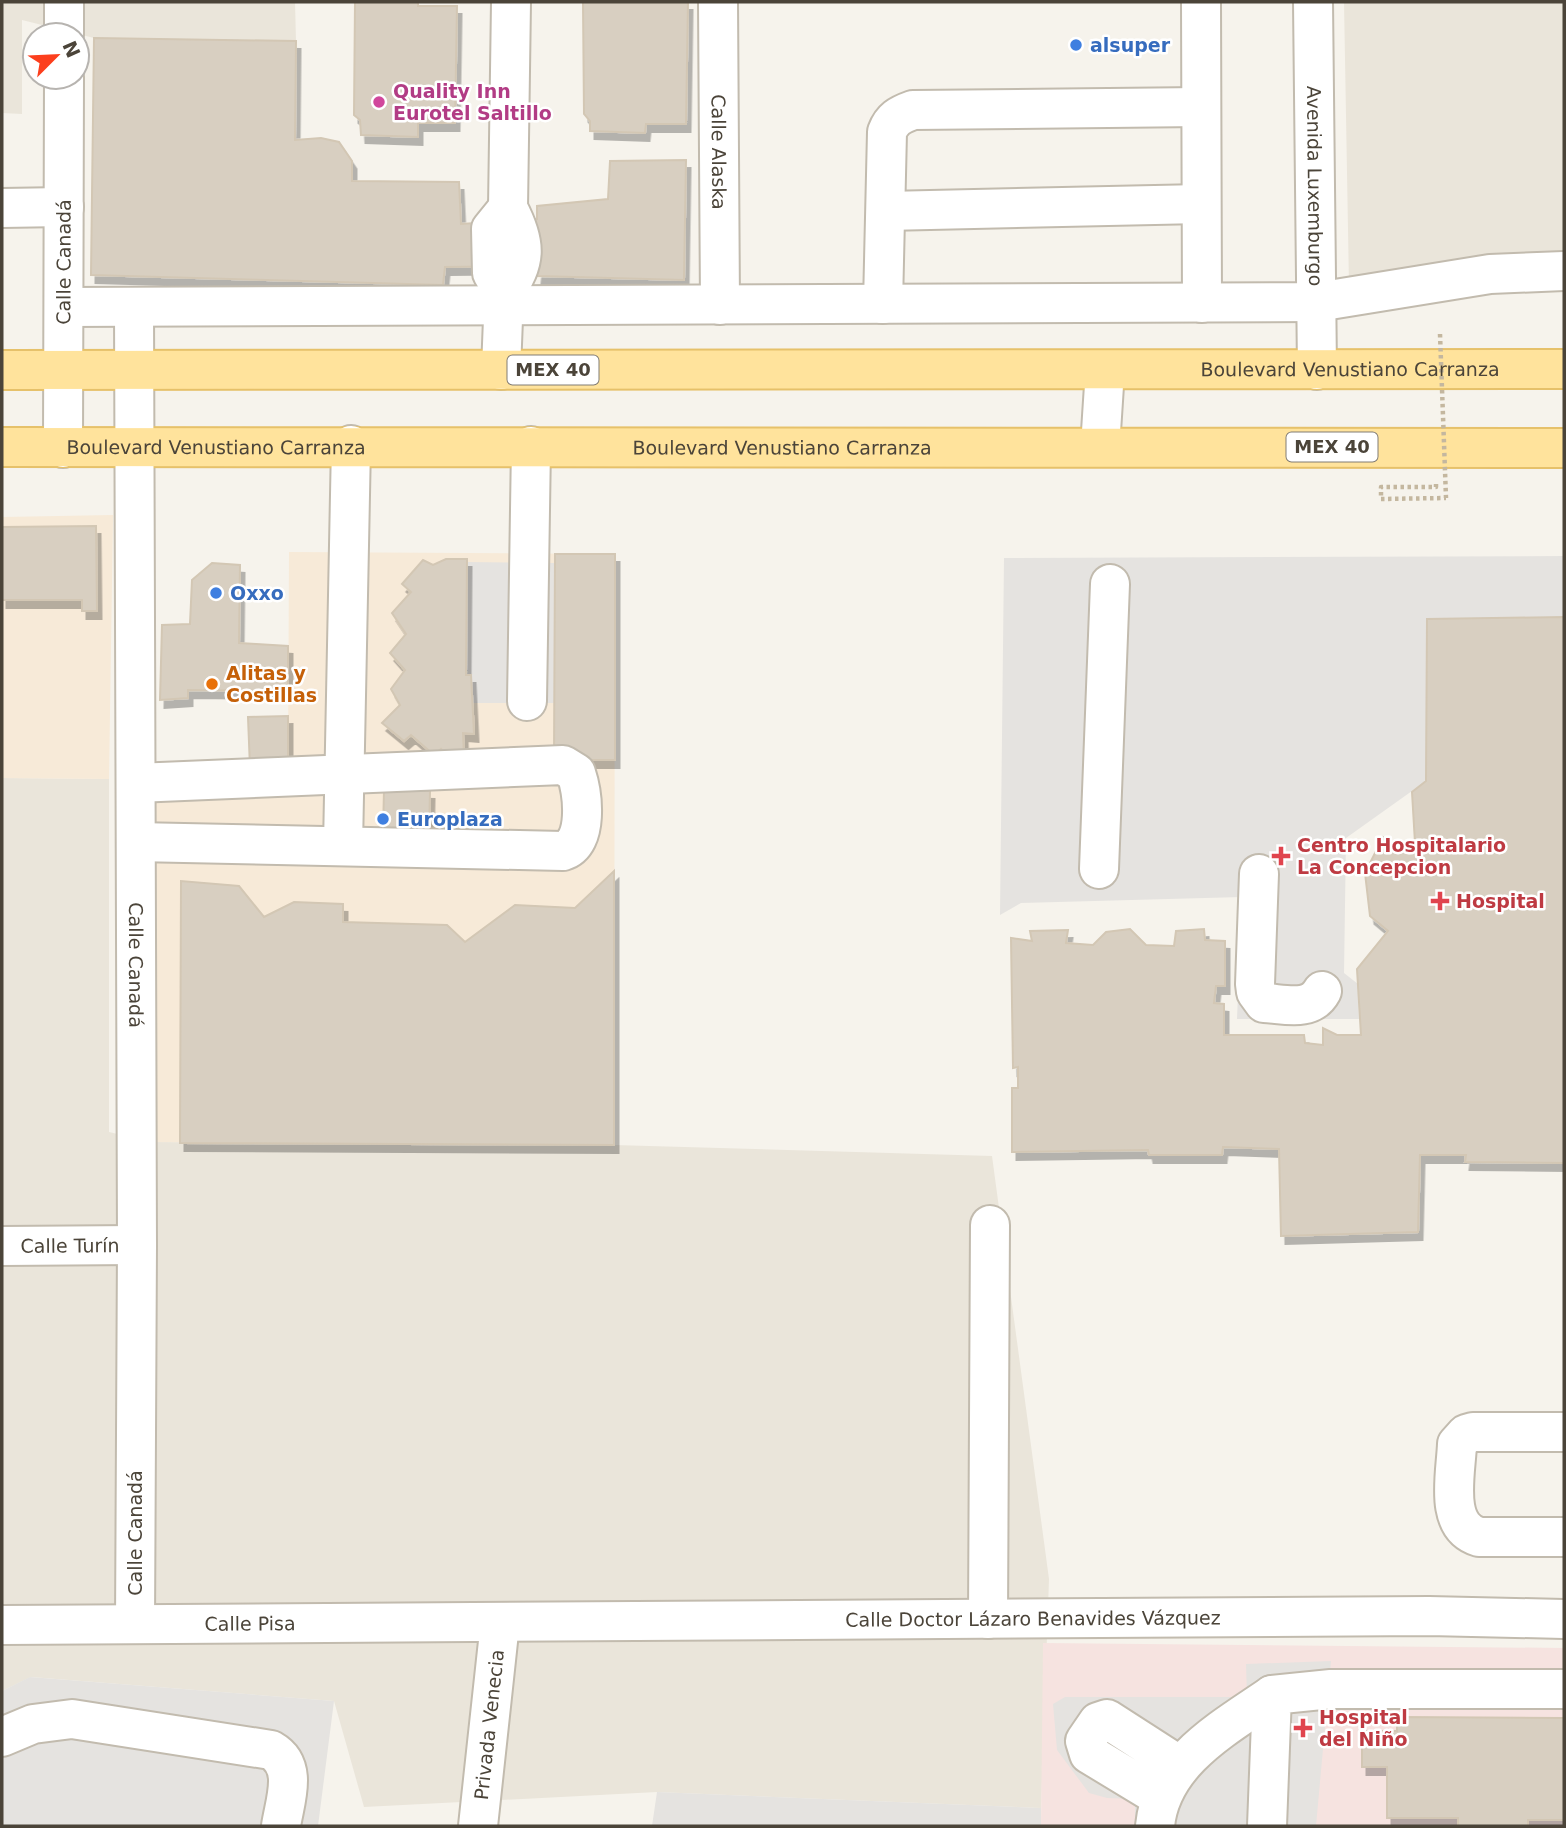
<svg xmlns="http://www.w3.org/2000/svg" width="1566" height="1828" font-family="'DejaVu Sans',sans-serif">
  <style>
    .residential { fill: #eae5da }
    .commercial { fill: #f7ead8 }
    .medical { fill: #f6e3e0 }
    .parking { fill: #e5e3e0 }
    .building { fill: #d8cfc1; stroke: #d3c7b4; stroke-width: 2; filter: url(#shadow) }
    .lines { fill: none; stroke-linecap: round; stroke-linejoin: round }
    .minor-casing { stroke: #c2bbae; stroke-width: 42 }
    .major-casing { stroke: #e6c16a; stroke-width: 42 }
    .path { stroke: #c4b79f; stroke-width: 4.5; stroke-dasharray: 3.5 3.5; stroke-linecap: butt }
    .minor { stroke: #fff; stroke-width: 38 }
    .major { stroke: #ffe39c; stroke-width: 38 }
    .path-bridge { stroke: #c4b79f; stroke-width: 4.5; stroke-dasharray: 3.5 3.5; stroke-linecap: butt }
    .shop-dot { fill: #3f7fe0; stroke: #fff; stroke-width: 2.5 }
    .hotel-dot { fill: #d1479c; stroke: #fff; stroke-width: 2.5 }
    .food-dot { fill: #e8710a; stroke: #fff; stroke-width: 2.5 }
    .health-dot { fill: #e0444e; stroke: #fff; stroke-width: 2.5 }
    .labels { text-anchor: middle; stroke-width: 5; stroke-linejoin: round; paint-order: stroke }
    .shield { fill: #fff; stroke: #817c74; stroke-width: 2 }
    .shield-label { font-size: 18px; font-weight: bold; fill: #4b4439 }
    .shop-label { font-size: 19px; font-weight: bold; fill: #366cbe; stroke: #fff; text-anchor: start }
    .hotel-label { font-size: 19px; font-weight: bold; fill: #b23c85; stroke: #fff; text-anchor: start }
    .street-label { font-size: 19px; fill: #4b4439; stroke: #fff }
    .food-label { font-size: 19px; font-weight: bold; fill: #c56008; stroke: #fff; text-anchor: start }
    .health-label { font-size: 19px; font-weight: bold; fill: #be3a42; stroke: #fff; text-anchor: start }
  </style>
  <defs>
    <filter id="shadow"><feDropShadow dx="4.5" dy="8" stdDeviation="0" flood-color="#0004"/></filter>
  </defs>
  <rect width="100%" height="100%" fill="#f6f3ec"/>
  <path class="residential" d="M2,2h293l1,39 -202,-3 -72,-18v94l-20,-1z
    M1344,2h220v278l-215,6z
    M2,778l107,1v353l43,10 462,3 378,11 57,423 -8,229 -384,-16 -293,15 -30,-106 -303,-24 -29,14z"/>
  <path class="commercial" d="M113,515l-4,264 -107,-1v-261z
    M289,552l326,2 -1,591 -462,-3v-375h136z"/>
  <path class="medical" d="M1043,1643l521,5v178h-523z"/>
  <path class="parking" d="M1564,556v61l-137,3 -1,161 -80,57 -2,135 14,11 1,35h-122l5,-122 -221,6 -21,12 4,-357z
    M466,562l88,1v140h-83v-28h-5z
    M1331,1661l-15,165h-181v-27l-28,-1 -18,-5 -32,-43 -4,-46 12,-7h182l-1,-33z
    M30,1677l304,24 -16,125h-316v-135z
    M657,1792l384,16v18h-389z"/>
  <path class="building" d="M355,2h63v4h39l-2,117h-37v14l-57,-2 -1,-15 -6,-5z
    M583,2h105l-2,122h-40l-1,9 -55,-2v-10l-6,-7z
    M94,38l202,3 -1,99 26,-2 18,4 13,19v20l107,1 2,42 76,-5v-13l71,-7 2,-38 76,-1 -2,120 -147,-4 1,-10 -93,1 -2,18 -352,-10z
    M96,526l1,85h-15v-11h-80v-73z
    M555,554h60v206h-61z
    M446,559h21l-1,116h5l3,59 -11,-1 1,23 -16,1 -7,-8 -7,6 -23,-20 -7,6 -22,-18 18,-18 -9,-16 14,-19 -15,-17 16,-19 -14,-21 19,-21 -9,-8 21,-24 10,5z
    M212,563l28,2 -1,78 49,3v45l-100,-1v8l-28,2 2,-75 28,-1 2,-44z
    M1564,617v546l-99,-1 1,-7h-46l-2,77 -137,4 -2,-87 -56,-2 -1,8h-73l-1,-5 -136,2v-64h6v-21l-5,1 -2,-130 21,3 -2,-10 38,-1 -2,13 27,2 13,-13 24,-3 16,16 28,1 2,-15 28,-2 1,11 20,1v45h-9l-2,17 10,1v31h80l1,8 18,2v-17l14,7h24l-4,-66 31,-38 -18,-15 -5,-43 18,-36 13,7 19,-1 -3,-51 14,-11 1,-162z
    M288,716v51l-38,1 -2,-51z
    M384,790l46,1 -1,42 -46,-1z
    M614,871v274l-434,-2 1,-262 58,5 25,31 30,-15 49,2v18l104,3 18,17 50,-37 60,3z
    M1397,1717l167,1v102h-36v6h-70v-8h-71v-51h-25v-36h35z"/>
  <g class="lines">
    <defs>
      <g id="minor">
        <path id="s1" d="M718,2l2,303"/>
        <path d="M1201,2l1,301"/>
        <path id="s2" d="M1313,2l4,368"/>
        <path d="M64,35v-33"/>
        <path d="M2,208l62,-1"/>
        <path d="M886,211l315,-7"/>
        <path d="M504,293c24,-31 22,-51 4,-85l3,-206"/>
        <path d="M883,304l4,-172c5,-13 12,-17 26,-22l288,-3"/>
        <path d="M64,307l1253,-5 173,-28 74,-3"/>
        <path id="s3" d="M134,307l3,938 -2,379"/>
        <path d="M501,370l3,-77 -12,-20 -1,-44 17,-21"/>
        <path d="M1100,447l5,-77"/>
        <path id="s4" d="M63,448l1,-371"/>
        <path d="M527,701l4,-255"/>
        <path d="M136,783l427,-18 13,8c7,21 13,70 -13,78l-427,-9"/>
        <path d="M343,846l8,-401"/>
        <path d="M1099,869l11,-285"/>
        <path d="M1259,874l-4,110 1,8 8,11c21,1 47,9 58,-12"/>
        <path id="s5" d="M2,1246l135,-1"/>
        <path d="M1564,1432h-91l-7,2 -9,10c-1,30 -14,82 22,93h85"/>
        <path d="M988,1619l2,-394"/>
        <path id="s6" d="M2,1625l1427,-9 135,3"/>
        <path d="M2,1737l31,-13 39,-5 199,31c28,16 14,50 10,76"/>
        <path d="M1160,1797l-71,-43 -4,-13 13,-19 9,-3 73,47"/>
        <path id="s7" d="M478,1826l22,-203"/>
        <path d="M1155,1826c6,-64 69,-98 117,-131"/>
        <path d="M1267,1826l5,-131 59,-6h233"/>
      </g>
      <g id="major">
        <path id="s8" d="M2,370l1562,-1"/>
        <path id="s9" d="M2,447l1562,1"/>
      </g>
    </defs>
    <use href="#minor" class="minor-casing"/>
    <use href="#major" class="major-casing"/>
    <path class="path" d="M1436,484v3h-55v12l65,-1"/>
    <use href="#minor" class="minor"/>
    <use href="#major" class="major"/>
    <path class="path-bridge" d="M1440,334l6,164"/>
  </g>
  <g class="shop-dot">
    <circle cx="1076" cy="45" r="7"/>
    <circle cx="216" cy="593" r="7"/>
    <circle cx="383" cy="819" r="7"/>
  </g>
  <circle class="hotel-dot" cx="379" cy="102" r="7"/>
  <circle class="food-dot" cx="212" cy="684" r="7"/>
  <g class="health-dot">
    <path d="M1277.5 845.5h7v7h7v7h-7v7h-7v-7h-7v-7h7z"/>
    <path d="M1436.5 890.5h7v7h7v7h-7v7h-7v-7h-7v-7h7z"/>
    <path d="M1299.5 1717.5h7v7h7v7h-7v7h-7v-7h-7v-7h7z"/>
  </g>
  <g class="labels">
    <g class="shield">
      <rect x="507.5" y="355.5" width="91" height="29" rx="5"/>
      <rect x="1286.5" y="432.5" width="91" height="29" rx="5"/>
    </g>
    <g class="shield-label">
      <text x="553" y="376">MEX 40</text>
      <text x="1332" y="453">MEX 40</text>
    </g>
    <g class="shop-label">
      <text x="1090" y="52">alsuper</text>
      <text x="230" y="600">Oxxo</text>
      <text x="397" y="826">Europlaza</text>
    </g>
    <g class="hotel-label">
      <text x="393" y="98">Quality Inn<tspan x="393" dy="22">Eurotel Saltillo</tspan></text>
    </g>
    <g class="street-label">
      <text dy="7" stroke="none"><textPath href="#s1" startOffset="150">Calle Alaska</textPath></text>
      <text dy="7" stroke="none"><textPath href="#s2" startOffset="184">Avenida Luxemburgo</textPath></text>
      <text dy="7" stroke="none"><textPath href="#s4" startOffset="186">Calle Canadá</textPath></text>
      <text dy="7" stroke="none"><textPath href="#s8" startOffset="1348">Boulevard Venustiano Carranza</textPath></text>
      <text dy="7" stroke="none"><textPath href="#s9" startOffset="780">Boulevard Venustiano Carranza</textPath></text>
      <text dy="7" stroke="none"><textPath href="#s9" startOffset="214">Boulevard Venustiano Carranza</textPath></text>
      <text dy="7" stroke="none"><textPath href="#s3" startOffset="658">Calle Canadá</textPath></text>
      <text dy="7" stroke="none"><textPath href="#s5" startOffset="68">Calle Turín</textPath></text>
      <text transform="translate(135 1533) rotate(-90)" y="7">Calle Canadá</text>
      <text dy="7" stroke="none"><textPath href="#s6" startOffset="1031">Calle Doctor Lázaro Benavides Vázquez</textPath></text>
      <text dy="7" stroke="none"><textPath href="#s6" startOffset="248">Calle Pisa</textPath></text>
      <text dy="7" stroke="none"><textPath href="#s7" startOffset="102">Privada Venecia</textPath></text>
    </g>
    <g class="food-label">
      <text x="226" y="680">Alitas y<tspan x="226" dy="22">Costillas</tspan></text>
    </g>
    <g class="health-label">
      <text x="1297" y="852">Centro Hospitalario<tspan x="1297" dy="22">La Concepcion</tspan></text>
      <text x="1456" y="908">Hospital</text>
      <text x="1319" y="1724">Hospital<tspan x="1319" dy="22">del Niño</tspan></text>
    </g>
  </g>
  <rect width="1566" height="1828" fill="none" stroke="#4b4439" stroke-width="7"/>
  <g transform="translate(56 56) rotate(66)"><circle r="33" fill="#ffffff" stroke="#b7b4b0" stroke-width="2"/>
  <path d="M0-5L12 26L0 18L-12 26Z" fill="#fc3f1d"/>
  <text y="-10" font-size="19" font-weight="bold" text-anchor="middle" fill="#4b4439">N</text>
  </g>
</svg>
